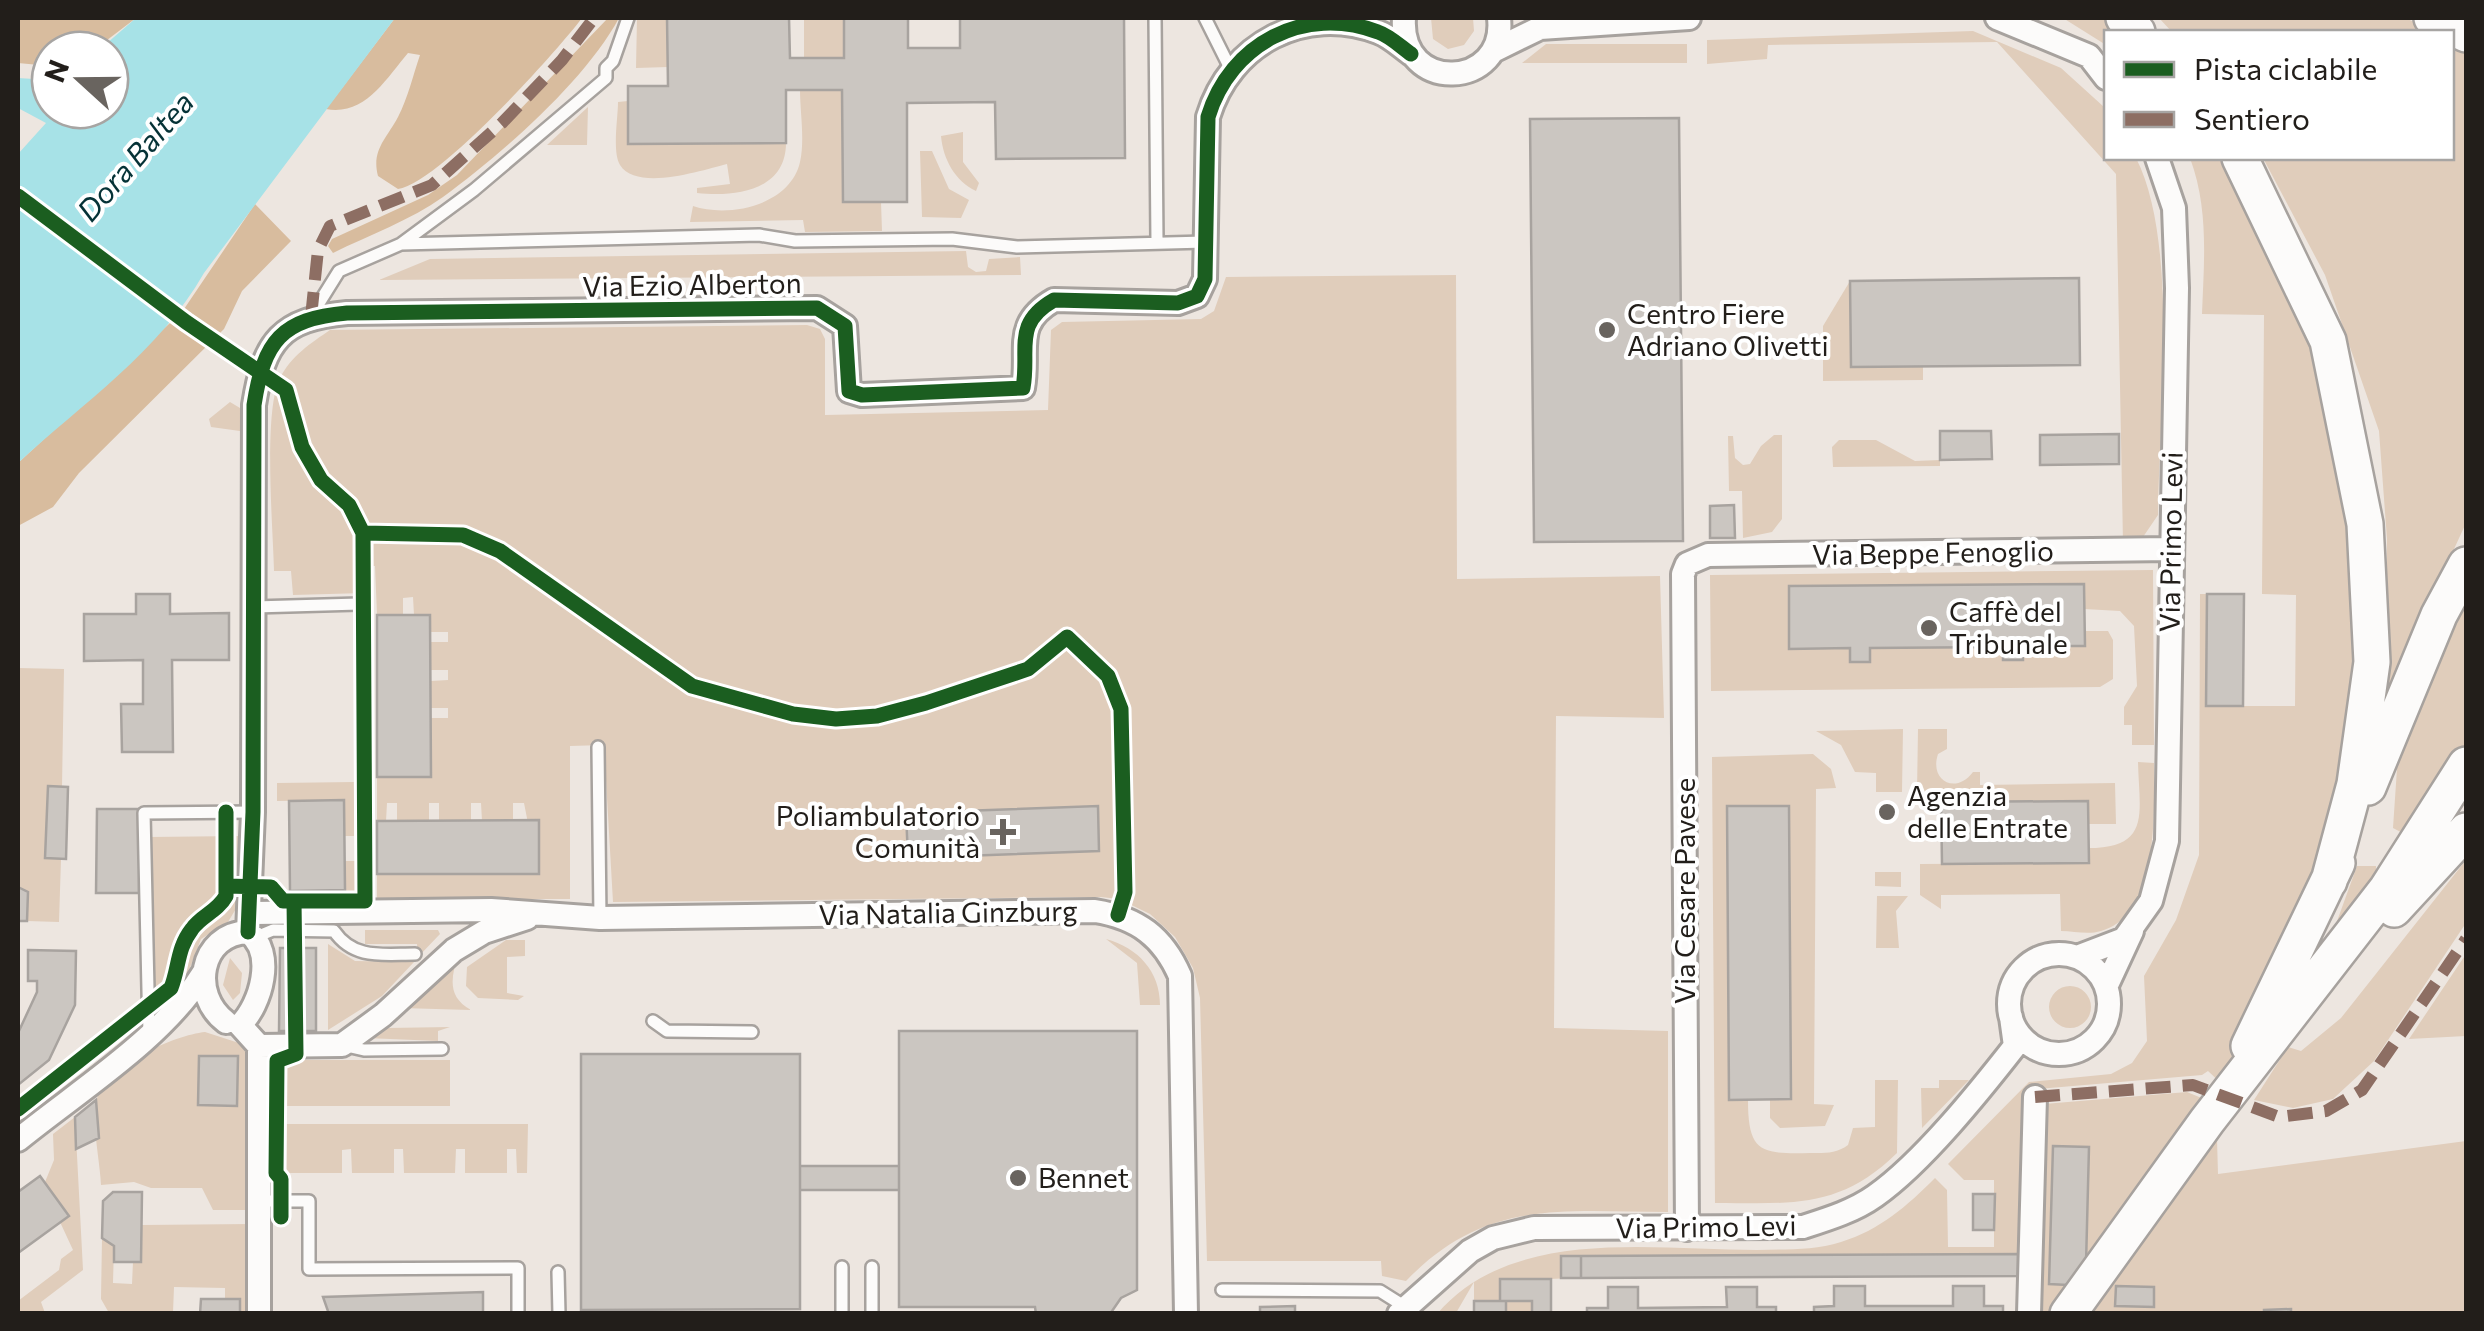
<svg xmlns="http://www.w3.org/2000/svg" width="2484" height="1331" font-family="Commissioner,sans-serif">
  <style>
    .green { fill: #e0cdbb }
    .forest { fill: #d8bc9e }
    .water { fill: #a7e2e7 }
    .building { fill: #cbc6c1; stroke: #a8a39f; stroke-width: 2.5 }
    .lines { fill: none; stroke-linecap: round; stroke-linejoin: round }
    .lane-casing { stroke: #a7a29e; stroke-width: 16 }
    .street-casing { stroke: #a7a29e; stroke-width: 28 }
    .primary-casing { stroke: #a7a29e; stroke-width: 40 }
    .lane { stroke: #fcfbfa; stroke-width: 11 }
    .street { stroke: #fcfbfa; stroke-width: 22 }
    .primary { stroke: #fcfbfa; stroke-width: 35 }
    .quiet { stroke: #8d6e63; stroke-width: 12; stroke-dasharray: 25 12; stroke-linecap: butt }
    .cycleway-casing { stroke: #fff; stroke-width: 21 }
    .cycleway { stroke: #1b5e20; stroke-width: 15 }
    .poi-dot { fill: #69645f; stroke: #fff; stroke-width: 4 }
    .labels { text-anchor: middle; stroke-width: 8; stroke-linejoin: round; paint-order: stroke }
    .street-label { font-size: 28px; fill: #221e1a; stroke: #fff }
    .poi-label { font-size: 28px; fill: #221e1a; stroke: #fff; text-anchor: start }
    .water-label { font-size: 30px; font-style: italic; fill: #053236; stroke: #fff }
  </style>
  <rect width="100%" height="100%" fill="#ede6e0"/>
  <path class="green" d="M637,18h30l1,49 -32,1z
    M804,18h40v40h-40z
    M1431,18h42l1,13 -10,14 -16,4 -15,-10z
    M2063,18h46l14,14h-17v13z
    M2159,18h246l33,14h-266z
    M1973,31l88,37 43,39 2,51h30c43,84 23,259 22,357l-15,22 -20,6 -7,-369 -119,-132 -229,3 -1,14 -60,5v-24z
    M2452,40l14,9v474l-81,176 2,-160 -8,-108 -54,-156 -62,-117h189z
    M1546,44h141v19h-165z
    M800,90h42l1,112h38l1,29 -77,1 -2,-12 -113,2 3,-16c35,12 97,0 107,-44 5,-22 0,-50 0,-72z
    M628,101l1,43 157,-1c0,49 -53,54 -89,50v-5l33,-4 -3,-20c-24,6 -90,28 -107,1 -8,-13 -2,-47 -2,-63z
    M588,107l-1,38h-40z
    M963,132v30l16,21 -3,8c-21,-10 -33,-32 -35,-55z
    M920,151h12l17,38 20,11 -8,18 -39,-1z
    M2190,158h32c129,198 169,463 108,692 -7,26 -23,52 -34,77 -24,53 -48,106 -72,159l-16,-15 -6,4 -177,15 -2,164 -472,25v34h-77v-31l-18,31 -19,1c75,-88 215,-64 320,-64 28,-1 56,1 84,-8 39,-12 66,-36 94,-64l12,12 1,57h46v-67h-30l-16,-16 81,-82 82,-8 21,-11 15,-22 -3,-65 32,-56 23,-65 1,-261h7v112h88l1,-111 -34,-1 2,-279 -62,-1c2,-53 7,-105 -12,-156z
    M966,251l2,16 8,5 10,-1 3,-12 31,-2 1,18 -642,5 51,-21z
    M1456,275l1,304 203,-3 4,142 -108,-2 -2,312 114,3v181c-106,0 -182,-14 -262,69l-24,-5 -1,-15h-174l-7,-263 -7,-30 -18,-31 -25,-23 -31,-15 -18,-2 -488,5 -9,-157 -34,1v153h-193v-25h161l-14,-71h-11v18h-31l-1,-18h-10v18h-32v-18h-10v18h-32v-18h-10l-1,18h-9v-44l54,-59h17v-10h-17v-27l17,-1v-10h-17v-28h17v-10h-17l-1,-17h-16l-1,-18 -10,1v17h-26l-2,-49h-11l1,27 -72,2 -2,-24h-17c-1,-43 -11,-160 6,-193 11,-22 31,-35 50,-48l477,-5 13,4 5,10v76l223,-5 3,-80 11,-8 139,-3 13,-8 12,-34z
    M1850,281l1,86h72v13l-100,1v-55z
    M230,402l10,6v23l-29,-4 -2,-8z
    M1774,435h8v84l-10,13 -29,6 -1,-47h-13l-1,-55h5l2,22 8,7 7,-1 11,-18z
    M1839,440h37l39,21 25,-1v6l-107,1 -1,-20z
    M2153,570l1,175h-22v-20h-8v-18l13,-21 -3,-60 -14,-15 -36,-2v-25l-295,2v62h61l1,14h18l1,-14 133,-1 20,13v-14h61l1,-15h23l5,9v39l-13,8 -389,4 -1,-116z
    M2466,584v165l-52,90 -21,-11 5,-74z
    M18,668l46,1 -2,118h-14l-3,71 16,1 -2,63 -32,-1 1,-29 -10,-5z
    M1903,729l-1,63h-26v-19l-21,-1 -14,-27 -25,-14z
    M1918,729h29v20l-9,5c-9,27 18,41 35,18h7v13l135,-2 1,41h-28l-1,-23 -98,1 -1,-9 -71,-1z
    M1813,754l18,15 5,19 -20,1 -2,315 20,1 -9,21 -45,2 -10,-10v-18l21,-1 -3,-293 -61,1 2,292 19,1c0,53 13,54 62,53 14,0 26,1 38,-8l5,-17 22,-1v-47h23l-1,73c-58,57 -107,50 -182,50l-3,-446z
    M2138,762l16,1c0,46 6,152 -53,168 -13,4 -27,0 -40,0l-1,-37 -119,1v14l-21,-14v-31l168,-1v-15c64,0 51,-36 50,-86z
    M354,782v54h-10l-1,-36 -66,1v-18z
    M241,836l-4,71 -9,15 -27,17 -18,47 -14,18h-11v-6h-8l-1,-161z
    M2466,860v63l-92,138 -41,38 -40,9 -39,-8 34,-53 13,4 40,-33z
    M344,861h11v40h-10z
    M2357,866h19v8l-44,61z
    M1875,872h26v15l-26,-1z
    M1877,896h31l-12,15 3,37h-23z
    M365,930h73l2,4 -22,23 -1,-13h-52z
    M1106,939c32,9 54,32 54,66h-20l-3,-42z
    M506,940h19v16l-18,1v36l17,3 -6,4 -40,-2 -12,-12 1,-19z
    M328,944l27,17 59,1 -32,34 -54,34z
    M2466,954v82l-57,3z
    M458,955c-7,23 -11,42 13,55l-70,-2z
    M230,958l12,15 -2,20 -7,7 -10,-15z
    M2049 1007a21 21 0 1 1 42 0a21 21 0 1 1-42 0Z
    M450,1027l-12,4v10l-72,-3 21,-10z
    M205,1032l34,11 10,13 2,154h-38l-11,-22h-51l-17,-6 -33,3c-1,-25 -10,-61 -4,-86 7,-33 78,-64 108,-67z
    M279,1060h171v46h-171z
    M1939,1080h30l-47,48 -1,-40h18z
    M2187,1092l29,12 2,70 248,-33v172l-430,1 5,-31 3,-179z
    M75,1117l8,153 -42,32 4,11h-27v-12l41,-31 2,-11 12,-9 -13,-28 9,-6 -24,-34 9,-22 -1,-26z
    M279,1124h249l-1,49h-10l-1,-24h-9v24h-42v-24h-9l-1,24h-51l-1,-24h-9v24h-42l-1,-24 -9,1v23h-63z
    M251,1224l3,89h-14v-13l-15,-1v-11l-51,-1 -1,26h-64l-8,-14 1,-61 12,8 -1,37 19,1 1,-22 8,-1v-36z"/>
  <path class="forest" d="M18,18h118l-42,32h-44v16l-32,-3z
    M395,18h187c-28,37 -144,165 -184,171l-20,-13c-7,-26 9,-38 20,-59 10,-19 15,-42 22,-62l-12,-2c-23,27 -43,63 -82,56z
    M608,18h11c-34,63 -117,136 -176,179 -32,23 -74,38 -110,56l-5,-7 4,-7 96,-44 29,-20z
    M255,204l36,37 -49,50 -18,38 -145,144 -26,34 -35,19v-63l164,-151z"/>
  <path class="water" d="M136,18h259l-191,255c-45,79 -120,129 -186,190v-309l28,-31 -28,-15v-30l32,2v30h60v-60h-11z"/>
  <path class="building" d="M667,18h122l1,40h54v-40h64v30h52v-30h164l1,140 -129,1 -1,-57 -88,1v99h-64l-1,-112h-56v53l-158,1v-58h40z
    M1679,118l4,423 -149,1 -4,-423z
    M2079,278l1,87 -229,2 -1,-86z
    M1940,431h51l1,28 -52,1z
    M2119,434v30l-79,1v-30z
    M1734,505l1,33h-25v-32z
    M2084,584l1,62h-62v14h-20v-13l-133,1v14h-20v-14l-61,1v-63z
    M136,594h34v20l59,-1v47h-57l1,92h-51l-1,-48h22v-44l-59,1v-47h52z
    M2207,594h37l-1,112h-37z
    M377,615h53l1,162h-54z
    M48,786l20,1 -2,72 -21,-1z
    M344,800l1,90 -55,1 -1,-90z
    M2088,801l1,62 -147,1 -1,-62z
    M1098,806l1,45 -191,7 -2,-45z
    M1727,806h62l2,293 -62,1z
    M97,809h43l-1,84h-43z
    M539,820v54h-162v-53z
    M18,887l10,5 -1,29h-9z
    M280,948h36v83h-37z
    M28,950l48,1 -1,54 -26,55 -31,25v-52l19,-41v-11h-9z
    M899,1031h238v259l-16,8 -11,16h-74l-1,-7h-136z
    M581,1054h219v255l-219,1z
    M199,1056h39l-1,50 -39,-1z
    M96,1100l3,38 -23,11 -1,-32z
    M2053,1146l36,1 -3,117 -18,21 -19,-1z
    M800,1166h99v24h-99z
    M40,1176l29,40 -51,37v-61z
    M113,1192h29l-1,70h-27v-16l-12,-8 1,-37z
    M1973,1194h22l-1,36h-21z
    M2023,1254v22l-442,2v-22z
    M1561,1256h20v22h-20z
    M1500,1279h51v35h-19v-13h-32z
    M1834,1286h31v20h88v-20h31v20h19v8h-189v-7l20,-1z
    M2116,1286l38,1v20l-39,-1z
    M1608,1287h30v21l89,-1 -1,-20h31v20h19v7h-189v-6h21z
    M483,1292v22h-154l-6,-17z
    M201,1299h39v15h-40z
    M1474,1301h32v13h-32z
    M1295,1306v8h-35v-7z
    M2291,1309v5h-27v-4z"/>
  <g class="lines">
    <defs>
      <path id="lane" d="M1155,18l2,224
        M1205,18l26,52
        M401,244l73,-54 132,-112v-10l7,-7 15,-43
        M311,316l28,-45 62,-27 358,-9 36,6 157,-2 65,8 188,-5
        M254,607l105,-3
        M598,747l2,171
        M256,937l17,-7 61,1c20,29 49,23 81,23
        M653,1021l14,10 85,1
        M149,1034l-5,-221 109,-1
        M342,1045l22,5 78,-1
        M259,1201h50v68l209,-1v46
        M842,1267v47
        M872,1267v47
        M558,1272l1,42
        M1222,1290l158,1 27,17"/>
      <path id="street" d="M1404,18c-5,77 103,71 95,0
        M1997,18l92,38 17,22
        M1493,51l47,-23 149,-10
        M250,913l241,-3 109,8 495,-7c43,7 68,26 85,65l6,338
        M248,932l5,-120 1,-407c10,-64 27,-86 93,-92l470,-5 28,18 4,65 13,4 161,-7c7,-39 -11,-64 31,-88l124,3 19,-7 8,-17 3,-162c22,-73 96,-113 170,-85 12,4 23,15 33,22
        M2009 1004a50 50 0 1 1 100 0a50 50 0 1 1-100 0Z
        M2077,957l47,-18 27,-38 16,-60 10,-553 -3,-80 -17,-50
        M2106,987l26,-56
        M226,1022c-36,-27 -27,-88 22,-90 28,20 13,73 -8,93
        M240,1025l19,21v268
        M259,1046l83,-1 41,-30 71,-65 30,-18 43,-14
        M18,1140c60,-49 146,-102 186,-168
        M1687,1229l-4,-655 4,-10 21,-9 463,-6
        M1399,1314l71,-63 23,-13 41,-10 269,-1c25,-8 51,-16 72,-31 47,-33 104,-104 140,-150l-4,-29
        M2029,1314l6,-217"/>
      <path id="primary" d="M2124,18l13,14
        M2432,18l34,16
        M2240,158l88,183 37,183 7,138 -17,122 -26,97
        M2368,787l71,-172 27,-50
        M2394,909l72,-78
        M2249,1046l88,-183
        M2068,1314l139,-193 180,-232 79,-124"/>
    </defs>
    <use href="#lane" class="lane-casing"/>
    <use href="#street" class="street-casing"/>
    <use href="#primary" class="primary-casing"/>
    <use href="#lane" class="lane"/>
    <use href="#street" class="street"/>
    <use href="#primary" class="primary"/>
    <path class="quiet" d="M311,317l7,-67 12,-24 102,-41 70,-62 60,-63 32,-42
      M2035,1097l158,-12 86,32 47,-6 36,-21 104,-151"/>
    <defs>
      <path id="cycleway" d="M18,196l168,126 100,68 16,57 19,33 28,25 14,28 2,368h-82l-12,-14 -45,-1
        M363,533l100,2 37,16 192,135 101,28 43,5 41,-3 49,-13 102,-34 39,-32 41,39 13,33 4,183 -7,23
        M248,932l5,-120 1,-407c10,-64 27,-86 93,-92l470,-5 28,18 4,65 13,4 161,-7c7,-39 -11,-64 31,-88l124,3 19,-7 8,-17 3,-162c22,-73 96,-113 170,-85 12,4 23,15 33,22
        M18,1109l153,-121c8,-20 6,-40 21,-59 10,-14 25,-17 34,-33v-84
        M281,1217v-38l-5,-6 1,-112 19,-7 -2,-153"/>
    </defs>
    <use href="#cycleway" class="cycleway-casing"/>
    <use href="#cycleway" class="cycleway"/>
  </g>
  <g class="poi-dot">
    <circle cx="1607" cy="330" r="10"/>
    <circle cx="1929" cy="628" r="10"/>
    <circle cx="1887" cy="812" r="10"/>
    <path d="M998 817h10v10h10v10h-10v10h-10v-10h-10v-10h10z"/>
    <circle cx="1018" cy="1178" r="10"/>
  </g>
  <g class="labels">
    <g class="street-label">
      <text transform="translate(692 285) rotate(-1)" y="10">Via Ezio Alberton</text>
      <text transform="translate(2171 542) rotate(-89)" y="10">Via Primo Levi</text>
      <text transform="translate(1933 553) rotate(-1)" y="10">Via Beppe Fenoglio</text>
      <text transform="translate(1685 891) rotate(-90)" y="10">Via Cesare Pavese</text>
      <text transform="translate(948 913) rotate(-1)" y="10">Via Natalia Ginzburg</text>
      <text transform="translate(1706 1227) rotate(-1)" y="10">Via Primo Levi</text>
    </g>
    <g class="poi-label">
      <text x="1627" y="324">Centro Fiere<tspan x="1627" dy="32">Adriano Olivetti</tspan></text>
      <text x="1949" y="622">Caffè del<tspan x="1949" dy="32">Tribunale</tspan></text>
      <text x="1907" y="806">Agenzia<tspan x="1907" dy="32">delle Entrate</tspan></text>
      <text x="980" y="826" text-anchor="end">Poliambulatorio<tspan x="980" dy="32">Comunità</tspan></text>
      <text x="1038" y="1188">Bennet</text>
    </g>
    <g class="water-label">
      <text transform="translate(136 157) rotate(-49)" y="10">Dora Baltea</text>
    </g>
  </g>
  <rect width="2484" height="1331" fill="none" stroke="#221e1a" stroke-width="40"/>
  <rect x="2104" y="30" width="350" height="130" fill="#ffffff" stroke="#a7a5a3" stroke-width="2.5"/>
  <rect x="2124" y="62" width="50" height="15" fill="#1b5e20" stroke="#a7a5a3" stroke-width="2.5"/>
  <text x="2194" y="80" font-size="30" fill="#221e1a">Pista ciclabile</text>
  <rect x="2124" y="112" width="50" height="15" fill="#8d6e63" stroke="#a7a5a3" stroke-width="2.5"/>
  <text x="2194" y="130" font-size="30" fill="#221e1a">Sentiero</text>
  <g transform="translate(80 80) rotate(291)"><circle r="48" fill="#ffffff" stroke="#a7a5a3" stroke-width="2.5"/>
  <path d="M0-8L18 38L0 25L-18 38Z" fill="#69645f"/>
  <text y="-15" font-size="28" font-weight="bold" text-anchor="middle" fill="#221e1a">N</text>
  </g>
</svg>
